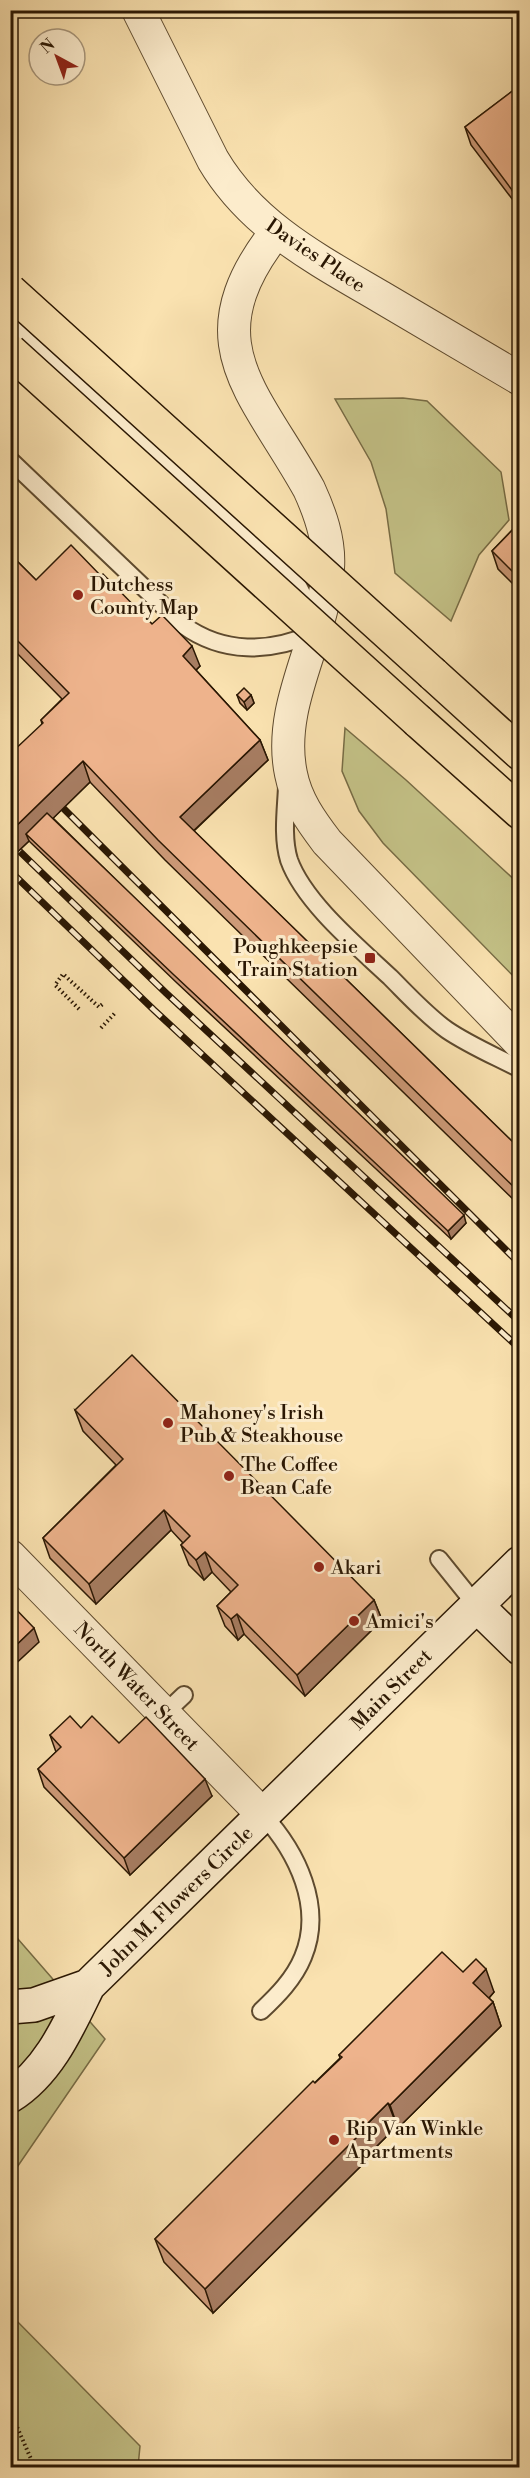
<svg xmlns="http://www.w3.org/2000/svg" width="530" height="2478" font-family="'Libre Bodoni',serif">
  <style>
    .green { fill: #c4c287; stroke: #776c45; stroke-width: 1.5 }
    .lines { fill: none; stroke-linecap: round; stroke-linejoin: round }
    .lane-casing { stroke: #5e4a2e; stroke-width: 20 }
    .street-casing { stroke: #5e4a2e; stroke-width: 34 }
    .secondary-casing { stroke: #2a1703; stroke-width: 36 }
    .highway-casing { stroke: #2a1703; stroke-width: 36 }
    .path { stroke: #2a1703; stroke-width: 4; stroke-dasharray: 1.5 3; stroke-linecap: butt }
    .lane { stroke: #fceccc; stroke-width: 16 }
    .street { stroke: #fceccc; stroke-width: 32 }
    .secondary { stroke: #fceccc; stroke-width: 33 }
    .highway { stroke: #fae2b0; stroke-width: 33 }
    .rail-casing { stroke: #2a1703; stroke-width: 7 }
    .rail { stroke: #fceccc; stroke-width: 4.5; stroke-dasharray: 14; stroke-linecap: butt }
    .highway-bridge-casing { stroke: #2a1703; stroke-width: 36; stroke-linecap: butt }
    .highway-bridge { stroke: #fae2b0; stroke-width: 33 }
    .wall { fill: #cd9a78; stroke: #2a1703; stroke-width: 1.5 }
    .shaded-wall { fill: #a77d62; stroke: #2a1703; stroke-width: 1.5 }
    .building { fill: #eeb38c; stroke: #2a1703; stroke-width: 1.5 }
    .poi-dot { fill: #8f2418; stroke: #fceccc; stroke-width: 2 }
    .labels { text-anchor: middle; stroke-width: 6; stroke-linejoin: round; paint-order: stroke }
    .street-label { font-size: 20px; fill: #2a1703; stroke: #fceccc }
    .poi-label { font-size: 20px; fill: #2a1703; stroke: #fceccc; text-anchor: start }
  </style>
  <rect width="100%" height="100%" fill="#fae2b0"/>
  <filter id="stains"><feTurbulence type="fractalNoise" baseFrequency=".00333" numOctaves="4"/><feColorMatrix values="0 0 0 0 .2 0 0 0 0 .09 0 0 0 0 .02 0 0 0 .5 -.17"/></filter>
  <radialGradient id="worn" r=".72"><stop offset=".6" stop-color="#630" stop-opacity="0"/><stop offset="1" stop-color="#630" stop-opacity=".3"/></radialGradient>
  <path class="green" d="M403,398l24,3 74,71 8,48 -30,35 -28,66 -56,-48 -9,-64 -15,-47 -36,-63z
    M345,728l61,52 113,104v98l-136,-139 -24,-32 -17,-40z
    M11,1931l94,108 -94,137z
    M10,2314l130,132 -2,21h-127z"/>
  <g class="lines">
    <defs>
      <path id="lane" d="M10,320l270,245 17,19 15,29
        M10,460l173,165c40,29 87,28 131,8
        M287,787c-1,23 -5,50 2,73 15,42 68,86 101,117 18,18 36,38 57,53 22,15 48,26 73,39
        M439,1559l37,46
        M164,1714l20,-19
        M261,2011c16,-15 33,-32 42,-54 21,-50 -6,-105 -40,-142"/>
      <path id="street" d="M138,10l75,150c39,66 105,100 168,137 46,27 92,54 139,82
        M276,232c-86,110 -22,158 33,257 11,24 21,51 19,79 -3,69 -52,135 -37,206 5,26 20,47 36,68l193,201
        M10,1556l253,259"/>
      <path id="secondary" d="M476,1605l44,43
        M10,2007l24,-2 54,-19
        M10,2096c39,-24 59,-71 78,-110l432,-423"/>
      <path id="highway" d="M433,674l87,79
        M418,721l102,91"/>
    </defs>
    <use href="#lane" class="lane-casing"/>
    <use href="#street" class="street-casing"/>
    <use href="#secondary" class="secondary-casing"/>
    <use href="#highway" class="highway-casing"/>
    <path class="path" d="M79,1009l-24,-24 8,-11 36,33 5,-4
      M101,1028l14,-15
      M10,2411l25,57"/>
    <use href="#lane" class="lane"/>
    <use href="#street" class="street"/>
    <use href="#secondary" class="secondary"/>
    <use href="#highway" class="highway"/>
    <defs>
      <path id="rail" d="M51,796l469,468
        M10,842l156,151 354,329
        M10,871l144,139 366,339"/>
    </defs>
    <use href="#rail" class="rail-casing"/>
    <use href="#rail" class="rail"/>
    <defs>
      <path id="highway-bridge" d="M10,291l423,383
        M10,351l408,370"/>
    </defs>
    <use href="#highway-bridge" class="highway-bridge-casing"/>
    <use href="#highway-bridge" class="highway-bridge"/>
  </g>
  <path class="wall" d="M519,86v122l-48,-63 -6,-18z
    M519,523v67l-21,-21 -6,-18z
    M10,554l26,26 65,-4 51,48 48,42 -4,4 64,70 8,20 -74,71 325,317v57l-354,-345 -75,-78 -37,36 413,405 -15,16 -274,-256 -148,-142 -19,18 32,-135 -1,-4 21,-21 -52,-53z
    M519,648v20l-5,-14z
    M237,695h14l3,8 -7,7 -7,-7z
    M75,1410l299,190 8,20 -77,76 -61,-62 -6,6 -13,-14 -8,-20 14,-14 -19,-20 -8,8 -15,-15 -8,-20 2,-2 -12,-13 -75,74 -46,-46 -7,-20 73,-73 -33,-34z
    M81,1728l38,15 93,53 -82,79 -86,-88 -6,-18 18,-17 -6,-17z
    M463,1972l31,20 -5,6 4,4 8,24 -103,102 -1,-2 -26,26 1,3 -159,158 -49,-51 -9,-23 185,-181 -1,-3z"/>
  <path class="shaded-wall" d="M519,185v23l-7,-18z
    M192,646l8,20 -10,10 -7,-20z
    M251,695l3,8 -7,7 -3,-8z
    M260,740l8,20 -81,77 -7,-20z
    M83,761l7,21 -58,57 -6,-5 3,7 -19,18v-27z
    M10,873l6,16 -6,6z
    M464,1215l2,8 -15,16 -3,-8z
    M164,1510l7,20 -75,74 -7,-20z
    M205,1552l7,20 -8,8 -8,-20z
    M374,1600l8,20 -77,76 -8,-21z
    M237,1614l7,20 -6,6 -7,-21z
    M34,1628l5,14 -29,27v-18z
    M205,1779l7,17 -82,79 -6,-17z
    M486,1969l8,23 -12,14 -9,-23z
    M493,2002l8,24 -103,102 -8,-23z
    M388,2103l9,23 -26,26 1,3 -159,158 -8,-24z"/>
  <path class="building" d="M519,86v99l-7,5 -47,-63z
    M519,523v55l-27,-27z
    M71,545l30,31 2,-2 49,50 10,-9 30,31 -9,10 77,84 -80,77 339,331v44l-361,-352 -75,-79 -73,71v-78l33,-31 -2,-3 28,-27 -59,-60v-79l26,26z
    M519,648v11l-5,-5z
    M244,688l7,7 -7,7 -7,-7z
    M47,813l417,402 -16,16 -274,-256 -148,-141z
    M132,1355l242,245 -77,75 -60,-61 -6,5 -14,-13 21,-21 -33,-33 -9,8 -15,-15 9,-9 -26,-26 -75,74 -46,-46 80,-79 -48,-49z
    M10,1603l24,25 -24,23z
    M70,1716l11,12 11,-12 27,27 27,-26 59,62 -81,79 -86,-89 23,-22 -11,-12z
    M442,1952l21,20 13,-13 10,10 -13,14 20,19 -103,103 -2,-2 -26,26 1,2 -158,158 -50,-50 158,-158 2,2 27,-26 -3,-2z"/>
  <g class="poi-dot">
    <circle cx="78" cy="595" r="6"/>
    <rect x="364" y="952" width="12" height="12" rx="3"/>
    <circle cx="168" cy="1423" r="6"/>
    <circle cx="229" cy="1476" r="6"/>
    <circle cx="319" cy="1567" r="6"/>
    <circle cx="354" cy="1621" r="6"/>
    <circle cx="334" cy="2140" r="6"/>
  </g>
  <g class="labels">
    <g class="street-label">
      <text transform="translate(316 255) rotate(34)" y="7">Davies Place</text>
      <text transform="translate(137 1686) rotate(46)" y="7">North Water Street</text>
      <text transform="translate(391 1689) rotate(-45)" y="7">Main Street</text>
      <text transform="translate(176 1900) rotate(-44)" y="7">John M. Flowers Circle</text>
    </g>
    <g class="poi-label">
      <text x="90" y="591">Dutchess<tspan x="90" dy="23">County Map</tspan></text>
      <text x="358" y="953" text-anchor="end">Poughkeepsie<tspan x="358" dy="23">Train Station</tspan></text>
      <text x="180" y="1419">Mahoney's Irish<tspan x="180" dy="23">Pub &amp; Steakhouse</tspan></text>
      <text x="241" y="1471">The Coffee<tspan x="241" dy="23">Bean Cafe</tspan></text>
      <text x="331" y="1574">Akari</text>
      <text x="366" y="1628">Amici's</text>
      <text x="346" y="2135">Rip Van Winkle<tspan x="346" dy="23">Apartments</tspan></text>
    </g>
  </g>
  <rect width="530" height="2478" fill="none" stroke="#fae2b0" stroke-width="36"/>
  <rect x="12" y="12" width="506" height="2454" fill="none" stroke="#2a1703" stroke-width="3"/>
  <rect x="18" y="18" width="494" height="2442" fill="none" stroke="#2a1703" stroke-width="1.5"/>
  <g transform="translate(57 57) rotate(319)"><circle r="28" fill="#fceccc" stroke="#a8977c" stroke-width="1.5"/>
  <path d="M0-4.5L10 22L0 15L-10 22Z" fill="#8f2418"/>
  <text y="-9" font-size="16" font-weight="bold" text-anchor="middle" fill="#2a1703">N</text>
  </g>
  <rect width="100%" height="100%" filter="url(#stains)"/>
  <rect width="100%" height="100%" fill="url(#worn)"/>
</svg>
